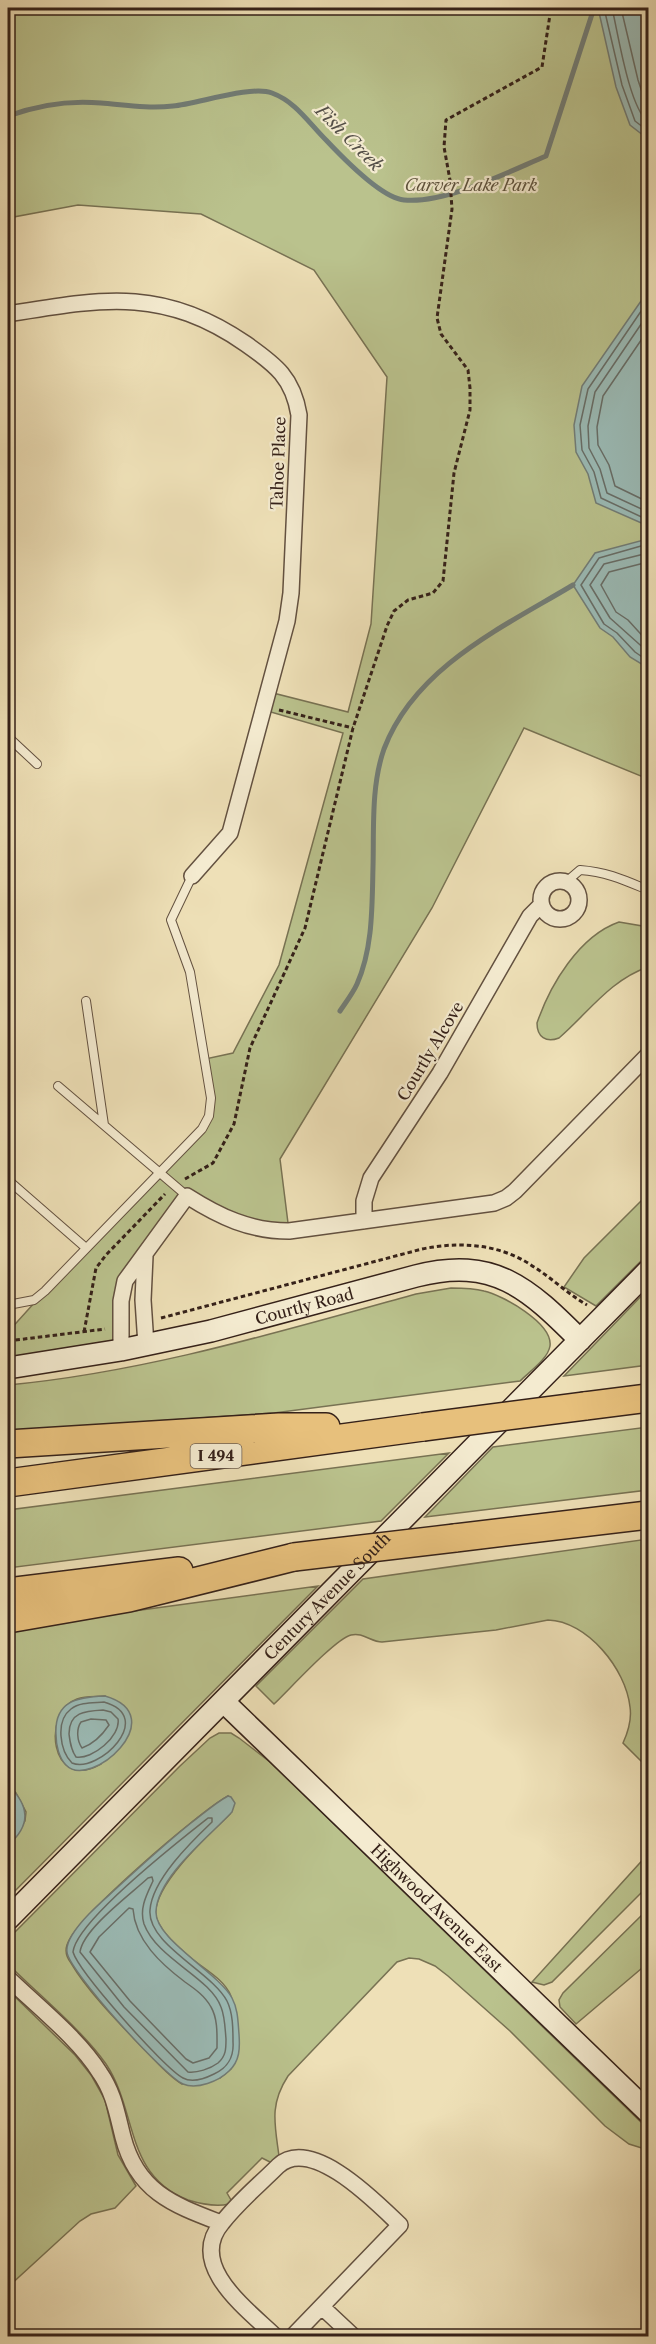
<svg xmlns="http://www.w3.org/2000/svg" width="656" height="2344" font-family="'Libre Caslon Text',serif">
  <style>
    .green { fill: #bac28d; stroke: #787253; stroke-width: 1.5; fill-rule: evenodd }
    .water { fill: #9bbbb6; stroke: #727d77; stroke-width: 1.5 }
    .lines { fill: none; stroke-linecap: round; stroke-linejoin: round }
    .shore { stroke: #686e68; stroke-width: 1.5 }
    .stream { stroke: #727d77; stroke-width: 5 }
    .lane-casing { stroke: #635140; stroke-width: 10 }
    .street-casing { stroke: #635140; stroke-width: 18 }
    .secondary-casing { stroke: #352119; stroke-width: 24 }
    .highway-casing { stroke: #352119; stroke-width: 30 }
    .path { stroke: #352119; stroke-width: 3; stroke-dasharray: 4.5 3; stroke-linecap: butt }
    .lane { stroke: #f4ebd0; stroke-width: 8 }
    .street { stroke: #f4ebd0; stroke-width: 15 }
    .secondary { stroke: #f4ebd0; stroke-width: 21 }
    .highway { stroke: #e7c07c; stroke-width: 27 }
    .highway-bridge-casing { stroke: #352119; stroke-width: 30; stroke-linecap: butt }
    .highway-bridge { stroke: #e7c07c; stroke-width: 27 }
    .labels { text-anchor: middle; stroke-width: 4.5; stroke-linejoin: round; paint-order: stroke }
    .shield { fill: #f4ebd0; stroke: #6e5e50; stroke-width: 1.5 }
    .shield-label { font-size: 15px; font-weight: bold; fill: #352119 }
    .park-label { font-size: 16px; font-style: italic; fill: #5d513c; stroke: #f4ebd0 }
    .street-label { font-size: 16px; fill: #352119; stroke: #f4ebd0 }
    .water-label { font-size: 18px; font-style: italic; fill: #544f48; stroke: #f4ebd0 }
  </style>
  <rect width="100%" height="100%" fill="#eee0b7"/>
  <filter id="stains"><feTurbulence type="fractalNoise" baseFrequency=".00333" numOctaves="4"/><feColorMatrix values="0 0 0 0 .2 0 0 0 0 .09 0 0 0 0 .02 0 0 0 .5 -.17"/></filter>
  <radialGradient id="worn" r=".72"><stop offset=".6" stop-color="#630" stop-opacity="0"/><stop offset="1" stop-color="#630" stop-opacity=".3"/></radialGradient>
  <path class="green" d="M8,8h640v771l-124,-51 -92,180 -152,251 9,72h-21l-81,-35 -62,85 -4,69 -113,18v-36l37,-41 78,-80 86,-95 -4,-57 28,-6 46,-88 64,-232 -79,-23 5,-18 79,20 23,-88 16,-247 -73,-107 -113,-56 -123,-9 -70,13z
    M619,922l29,5v40c-38,13 -60,46 -89,71 -13,5 -22,-1 -22,-15 13,-38 42,-87 82,-101z
    M648,1194v60l-52,52 -32,-19 20,-29z
    M451,1288c11,0 22,0 33,3 18,4 69,32 66,55 -2,13 -21,26 -30,35l-246,32 -266,18v-46c139,-13 273,-54 408,-91z
    M648,1289v76l-84,11z
    M648,1427v63l-223,27 68,-70z
    M449,1453l-68,68 -373,47v-58z
    M648,1539v229l-25,-25c5,-11 9,-23 7,-36 -4,-38 -43,-86 -82,-87l-52,10 -114,12c-11,0 -19,-10 -31,-7 -16,4 -62,55 -77,69l-18,-18 107,-107z
    M318,1586l-310,312v-53l17,-24 1,-9 -10,-19 -8,-8v-157zM105,1696l-4,68c-52,29 -59,-53 -24,-65 9,-3 19,-2 28,-3z
    M219,1733h12l8,5 31,24 378,367v21l-19,-6 -24,-18 -95,-95 -62,-55 -13,-10 -16,-7 -10,-1 -12,4 -109,114c-19,29 -13,49 -9,80l-7,7 -10,-5 -35,35 4,7 -2,4c-13,3 -28,0 -41,-4 -64,-25 -50,-88 -82,-136 -23,-33 -67,-69 -96,-98 -6,-11 -3,-24 4,-33l166,-167 30,-28zM228,1796l2,18c-20,19 -79,73 -74,102 3,15 24,33 35,42 13,11 33,21 40,38 4,9 0,60 0,73l-11,9 -38,6c-14,-8 -25,-22 -37,-34 -24,-25 -57,-58 -74,-87 -4,-5 -6,-12 -4,-18 9,-28 132,-133 161,-149z
    M648,1854v32l-96,96 -8,3 -12,-3z
    M648,1909v54l-72,61 -16,-17 -1,-7 4,-7z
    M8,1990l67,65 16,20 14,25 13,55 18,31 -21,22 -24,6 -11,7 -72,66z"/>
  <path class="water" d="M598,8h50v131l-18,-14 -14,-38z
    M648,291v377l-18,-11 -17,-20 -13,-9 -27,-43 22,-32 49,-13 2,-15 -50,-22 -8,-29 -12,-22 -2,-27 8,-39z
    M105,1696c69,20 -15,95 -39,69 -7,-7 -10,-20 -10,-30 -2,-34 21,-38 49,-39z
    M8,1785c21,20 24,40 0,60z
    M228,1796l3,1 4,6 -3,9c-22,24 -74,64 -76,99 -2,28 62,61 76,87 6,11 6,24 7,36 1,14 1,27 -10,37 -10,10 -32,19 -46,13 -19,-8 -115,-114 -116,-132 -1,-6 2,-12 5,-17 12,-19 31,-34 47,-49 24,-22 47,-43 72,-63 12,-9 24,-20 37,-27z"/>
  <g class="lines">
    <path class="shore" d="M604,8l18,77 13,36 13,10
      M612,8c6,25 17,99 36,114
      M621,8l17,72 10,30
      M648,301l-60,88 -8,36 2,25 12,22 7,26 47,22
      M648,314l-53,78 -7,34 1,22 11,21 7,24 41,19
      M648,330l-45,66 -6,31 1,18 11,20 6,21 33,16
      M648,544l-49,14 -18,27 23,39 13,9 18,19 13,9
      M648,553l-44,11 -14,21 20,33 38,34
      M648,562l-39,10 -8,13 15,27 12,8 20,22
      M104,1702c53,15 -6,72 -32,61 -12,-12 -17,-42 -1,-54 9,-7 22,-6 33,-7z
      M103,1710l8,2 7,7c3,17 -26,41 -42,38 -5,-7 -6,-15 -7,-23 0,-22 16,-23 34,-24z
      M91,1719l15,1 3,5c-6,9 -16,19 -27,23 -5,-7 -6,-19 -1,-26z
      M208,1818h4v4c-21,20 -60,58 -62,88 -3,34 62,62 77,91 6,12 6,28 6,41 1,14 -5,26 -19,32 -8,4 -22,9 -31,4 -19,-10 -104,-106 -110,-126 3,-31 107,-112 135,-134z
      M148,1878l4,-1 1,4c-6,13 -14,27 -9,43 13,35 66,53 77,83 4,10 4,21 5,32 0,10 0,17 -8,24 -8,6 -21,10 -30,9l-64,-65 -44,-55c3,-23 51,-58 68,-74z
      M129,1908l4,1c2,31 28,55 52,73 10,7 20,14 26,25 7,12 6,28 6,41l-8,10 -16,5 -7,-4 -56,-58 -40,-49 9,-15z"/>
    <path class="stream" d="M8,116c30,-11 61,-16 93,-13 24,2 48,6 72,3 24,-2 78,-21 99,-13 24,9 36,29 54,47 16,17 55,58 78,60 41,4 104,-28 142,-44l48,-148
      M340,1011c6,-9 13,-18 17,-27 16,-36 15,-78 16,-117 1,-38 -2,-81 11,-118 31,-82 119,-122 189,-164"/>
    <defs>
      <path id="lane" d="M8,737l29,27
        M566,882l14,-12c27,2 44,10 68,20
        M86,1001l18,124
        M58,1086l129,110
        M8,1180l78,68
        M8,1305l26,-5 11,-9 157,-162 7,-13 2,-18 -21,-126 -19,-52 21,-44"/>
      <path id="street" d="M8,314c93,-15 154,-28 238,30 30,21 47,34 53,71l-8,178 -4,28 -57,212 -38,43
        M541 900a19 19 0 1 1 38 0a19 19 0 1 1-38 0Z
        M364,1221v-20l7,-23 69,-105 90,-157 11,-11
        M145,1256l-2,44 3,45
        M121,1350v-49l4,-20 62,-85c33,21 63,35 102,35l205,-28 12,-5 9,-7 133,-136
        M8,1978c29,28 71,61 92,95 14,20 17,41 23,64 14,55 51,68 98,86
        M322,2307l31,29
        M275,2336c-27,-26 -89,-71 -53,-113 16,-21 37,-38 56,-57 33,-31 98,36 122,59l-107,111"/>
      <g id="secondary">
        <path id="s1" d="M8,1368l113,-18 90,-19 205,-55c78,-20 112,12 164,64"/>
        <path id="s2" d="M224,1702l424,410"/>
        <path id="s3" d="M8,1919l640,-648"/>
      </g>
      <path id="highway" d="M585,1406l63,-8
        M8,1444l271,-17h47
        M8,1483l415,-56
        M455,1538l193,-23
        M8,1592l171,-21
        M8,1619l121,-21 165,-41"/>
    </defs>
    <use href="#lane" class="lane-casing"/>
    <use href="#street" class="street-casing"/>
    <use href="#secondary" class="secondary-casing"/>
    <use href="#highway" class="highway-casing"/>
    <path class="path" d="M279,710l74,18
      M185,1179l28,-16 21,-39 16,-76 55,-120 48,-200 34,-102 7,-15 14,-11 25,-7 10,-12 11,-108 16,-63v-22l-2,-18 -27,-36 -4,-16 15,-109 -2,-29 -6,-33 2,-27 96,-53 9,-59
      M161,1318l261,-69c39,-8 79,-5 112,18 19,12 34,27 53,38
      M84,1332l12,-64 10,-13 59,-61
      M8,1341l97,-12"/>
    <use href="#lane" class="lane"/>
    <use href="#street" class="street"/>
    <use href="#secondary" class="secondary"/>
    <use href="#highway" class="highway"/>
    <defs>
      <path id="highway-bridge" d="M423,1427l162,-21
        M294,1557l161,-19"/>
    </defs>
    <use href="#highway-bridge" class="highway-bridge-casing"/>
    <use href="#highway-bridge" class="highway-bridge"/>
  </g>
  <g class="labels">
    <rect class="shield" x="190.5" y="1444" width="51" height="24" rx="4.5"/>
    <g class="shield-label">
      <text x="216" y="1461">I 494</text>
    </g>
    <g class="park-label">
      <text x="471" y="191">Carver Lake Park</text>
    </g>
    <g class="street-label">
      <text transform="translate(278 463) rotate(-88)" y="6">Tahoe Place</text>
      <text transform="translate(430 1051) rotate(-59)" y="6">Courtly Alcove</text>
      <text dy="6" stroke="none"><textPath href="#s1" startOffset="303">Courtly Road</textPath></text>
      <text dy="6" stroke="none"><textPath href="#s3" startOffset="454">Century Avenue South</textPath></text>
      <text dy="6" stroke="none"><textPath href="#s2" startOffset="296">Highwood Avenue East</textPath></text>
    </g>
    <g class="water-label">
      <text transform="translate(349 138) rotate(45)" y="6">Fish Creek</text>
    </g>
  </g>
  <rect width="656" height="2344" fill="none" stroke="#eee0b7" stroke-width="30"/>
  <rect x="9" y="9" width="638" height="2326" fill="none" stroke="#352119" stroke-width="3"/>
  <rect x="15" y="15" width="626" height="2314" fill="none" stroke="#352119" stroke-width="1.5"/>
  <rect width="100%" height="100%" filter="url(#stains)"/>
  <rect width="100%" height="100%" fill="url(#worn)"/>
</svg>
